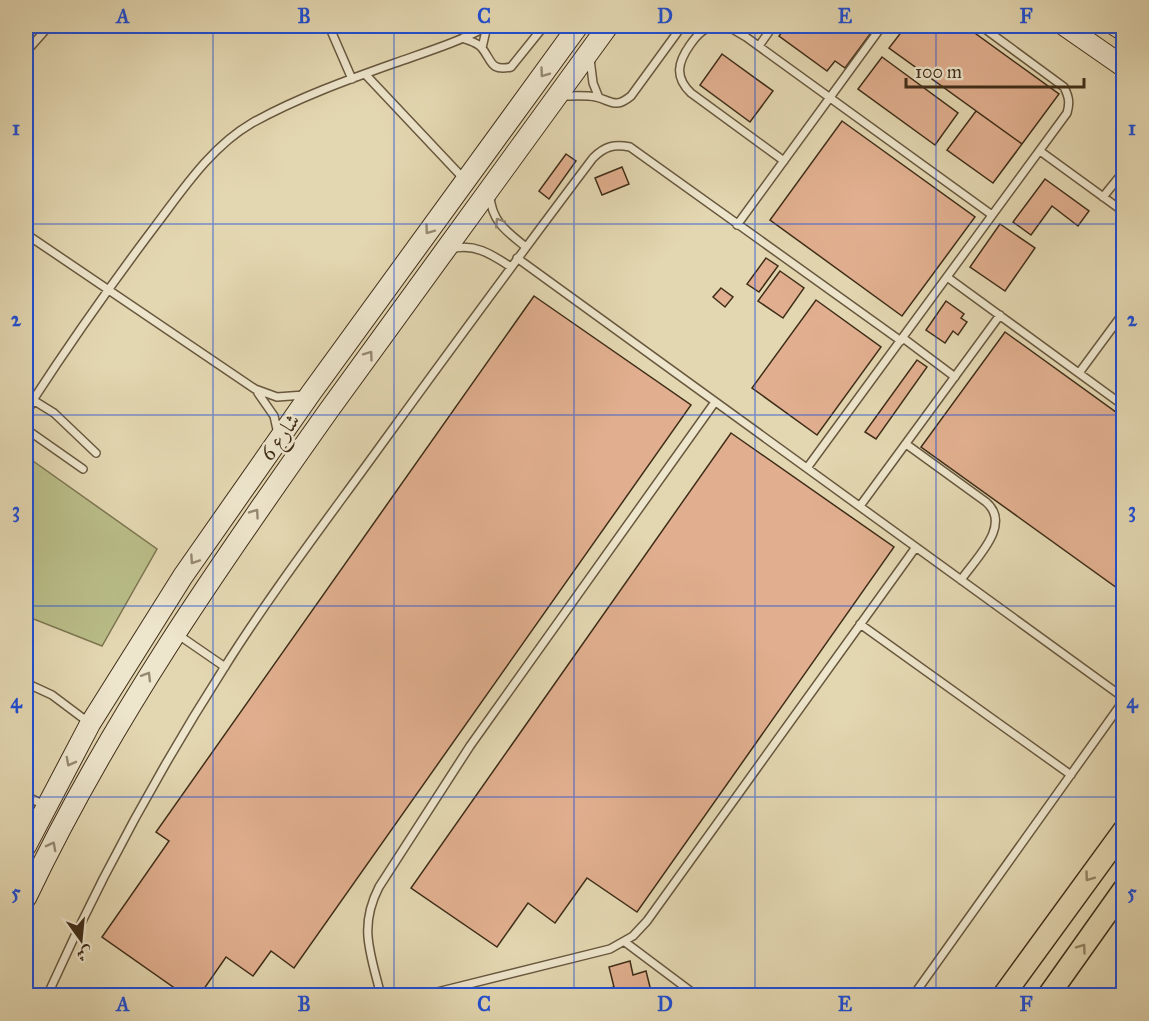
<svg xmlns="http://www.w3.org/2000/svg" width="1149" height="1021" font-family="'IM FELL Great Primer',Amiri,serif">
  <style>
    .green { fill: #b9bd88; stroke: #7c7550; stroke-width: 1.5 }
    .building { fill: #e1af8f; stroke: #3f2d18; stroke-width: 1.5 }
    .lines { fill: none; stroke-linecap: round; stroke-linejoin: round }
    .lane-casing { stroke: #68583e; stroke-width: 10 }
    .secondary-casing { stroke: #3f2d18; stroke-width: 22 }
    .primary-casing { stroke: #3f2d18; stroke-width: 24 }
    .lane { stroke: #ede5cc; stroke-width: 7 }
    .secondary { stroke: #ede5cc; stroke-width: 20 }
    .primary { stroke: #e3d7b1; stroke-width: 21 }
    .oneway { stroke: #968972 }
    .oneway2 { stroke: #918264 }
    .grid { fill: none; stroke: #1d4ed8; stroke-width: 1.5; stroke-opacity: 0.55 }
    .labels { text-anchor: middle; stroke-width: 5; stroke-linejoin: round; paint-order: stroke }
    .street-label { font-size: 21px; fill: #3f2d18; stroke: #ede5cc }
    .neatline { fill: none; stroke: #1d4ed8; stroke-width: 2 }
    .grid-label { font-size: 20px; text-anchor: middle; font-weight: bold; fill: #1d4ed8 }
  </style>
  <rect width="100%" height="100%" fill="#e3d7b1"/>
  <filter id="stains"><feTurbulence type="fractalNoise" baseFrequency=".00333" numOctaves="4"/><feColorMatrix values="0 0 0 0 .2 0 0 0 0 .09 0 0 0 0 .02 0 0 0 .5 -.17"/></filter>
  <radialGradient id="worn" r=".72"><stop offset=".6" stop-color="#630" stop-opacity="0"/><stop offset="1" stop-color="#630" stop-opacity=".3"/></radialGradient>
  <path class="green" d="M33,461l124,88 -55,97 -76,-30v-49z"/>
  <path class="building" d="M787,26h89l-31,42 -10,-7 -8,10 -48,-35z
    M906,26h59l94,68 -37,50 -133,-96z
    M722,54l51,37 -23,31 -50,-37z
    M882,57l76,56 -23,32 -77,-56z
    M976,111l46,33 -29,39 -46,-33z
    M842,121l133,96 -73,99 -132,-96z
    M566,154l10,7 -27,38 -10,-8z
    M622,167l7,17 -27,11 -7,-17z
    M1045,179l44,32 -11,15 -26,-20 -21,29 -18,-13z
    M1000,224l35,24 -30,43 -35,-24z
    M766,258l12,8 -19,26 -12,-8z
    M780,271l24,17 -21,30 -25,-17z
    M721,288l12,9 -8,10 -12,-10z
    M534,296l157,109 -397,563 -23,-17 -18,25 -27,-19 -27,39h-13l-84,-59 67,-96 -13,-9z
    M816,300l65,47 -64,88 -65,-47z
    M946,301l18,13 -3,4 6,4 -9,13 -5,-4 -8,12 -19,-13z
    M1005,332l119,86v175l-203,-146z
    M917,360l10,7 -51,72 -11,-7z
    M731,433l163,114 -257,365 -50,-34 -32,45 -27,-20 -31,44 -86,-59z
    M630,961l3,14 13,-4 6,24 12,-3 1,4h-85l34,-9 -5,-20z"/>
  <g class="lines">
    <defs>
      <path id="lane" d="M329,26l23,53
        M717,26c-13,1 -20,9 -27,19 -12,17 -16,32 1,48l93,68
        M722,26l7,1 17,10 246,178
        M463,38c6,3 13,4 18,9 11,12 8,25 30,20l33,-41
        M759,46l14,-20
        M482,48l5,-22
        M26,52l23,-26
        M590,59l3,24 6,15
        M365,74l99,105
        M563,96c10,0 23,-1 33,1 16,4 19,12 35,-1l51,-70
        M1040,151l84,61
        M490,195c1,26 17,37 36,52
        M1103,197l21,-26
        M737,225l145,-199
        M26,234l229,155 22,8 27,-2
        M451,249c24,-6 40,5 60,18
        M517,258l607,440
        M947,277l177,129
        M903,338l52,39
        M1079,373l45,-61
        M258,393l16,23 4,18
        M33,400l21,13 42,40
        M26,415l7,-15c39,-60 80,-118 123,-175 28,-37 55,-78 96,-102 45,-25 95,-43 143,-60 31,-11 64,-21 93,-37
        M26,429l57,40
        M906,444l80,58c27,23 -11,57 -25,78
        M807,468l260,-355c3,-10 2,-16 -3,-26l-83,-61
        M860,506l140,-191
        M860,624l211,151
        M177,634l48,33
        M26,683l26,12 36,27
        M26,796l20,10
        M625,942l72,54
        M47,996c51,-114 110,-223 177,-328 49,-78 106,-152 160,-227 69,-95 138,-189 209,-283 12,-12 21,-14 37,-11l271,194
        M381,996c-10,-42 -23,-68 -2,-109l91,-141 245,-344
        M421,996l189,-47 23,-13 14,-15 269,-374
        M913,996l211,-296"/>
      <path id="secondary" d="M1065,26l59,41
        M1116,26l8,5
        M26,846l64,-122 93,-148 128,-183 267,-367
        M26,898c83,-175 191,-330 303,-488 93,-128 186,-256 279,-384"/>
      <path id="primary" d="M1003,996l121,-166
        M1048,996l76,-107"/>
    </defs>
    <use href="#lane" class="lane-casing"/>
    <use href="#secondary" class="secondary-casing"/>
    <use href="#primary" class="primary-casing"/>
    <use href="#lane" class="lane"/>
    <use href="#secondary" class="secondary"/>
    <use href="#primary" class="primary"/>
  </g>
  <defs><path id="oneway-chevron" d="M-2-3.5L2.5 0L-2 3.5" fill="none" stroke-width="1.6" stroke-linecap="round" stroke-linejoin="round" transform="scale(1.5)"/></defs>
  <g class="oneway">
    <use href="#oneway-chevron" transform="translate(544 73) rotate(126)"/>
    <use href="#oneway-chevron" transform="translate(499 222) rotate(-123)"/>
    <use href="#oneway-chevron" transform="translate(429 230) rotate(126)"/>
    <use href="#oneway-chevron" transform="translate(369 355) rotate(-54)"/>
    <use href="#oneway-chevron" transform="translate(255 513) rotate(-55)"/>
    <use href="#oneway-chevron" transform="translate(194 560) rotate(124)"/>
    <use href="#oneway-chevron" transform="translate(147 676) rotate(-59)"/>
    <use href="#oneway-chevron" transform="translate(70 762) rotate(118)"/>
    <use href="#oneway-chevron" transform="translate(52 846) rotate(-62)"/>
  </g>
  <g class="oneway2">
    <use href="#oneway-chevron" transform="translate(1089 877) rotate(126)"/>
    <use href="#oneway-chevron" transform="translate(1082 948) rotate(-54)"/>
  </g>
  <path class="grid" d="M213,26v970M394,26v970M574,26v970M755,26v970M936,26v970M26,224h1098M26,415h1098M26,606h1098M26,797h1098"/>
  <g class="labels">
    <g class="street-label">
      <text transform="translate(280 437) rotate(-54)" y="7">شارع 6</text>
    </g>
  </g>
  <rect width="1149" height="1021" fill="none" stroke="#e3d7b1" stroke-width="66"/>
  <g transform="translate(81 940) rotate(165)" stroke="#ede5cc" stroke-width="4.5" paint-order="stroke">
  <path d="M0-4.5L10 22L0 15L-10 22Z" fill="#3f2d18"/>
  <text y="-9" font-size="16" font-weight="bold" text-anchor="middle" fill="#3f2d18">ش</text>
  </g>
  <path d="M906 78v9h178v-9" fill="none" stroke="#3f2d18" stroke-width="3"/>
  <text x="915" y="78" font-size="18" fill="#3f2d18" stroke="#ede5cc" stroke-width="4.5" paint-order="stroke">100 m</text>
  <rect x="33" y="33" width="1083" height="955" class="neatline"/>
  <g class="grid-label">
    <text x="123" y="23">A</text>
    <text x="304" y="23">B</text>
    <text x="484" y="23">C</text>
    <text x="665" y="23">D</text>
    <text x="845" y="23">E</text>
    <text x="1026" y="23">F</text>
    <text x="16" y="135">1</text>
    <text x="1132" y="135">1</text>
    <text x="16" y="326">2</text>
    <text x="1132" y="326">2</text>
    <text x="16" y="517">3</text>
    <text x="1132" y="517">3</text>
    <text x="16" y="708">4</text>
    <text x="1132" y="708">4</text>
    <text x="16" y="899">5</text>
    <text x="1132" y="899">5</text>
    <text x="123" y="1011">A</text>
    <text x="304" y="1011">B</text>
    <text x="484" y="1011">C</text>
    <text x="665" y="1011">D</text>
    <text x="845" y="1011">E</text>
    <text x="1026" y="1011">F</text>
  </g>
  <rect width="100%" height="100%" filter="url(#stains)"/>
  <rect width="100%" height="100%" fill="url(#worn)"/>
</svg>
